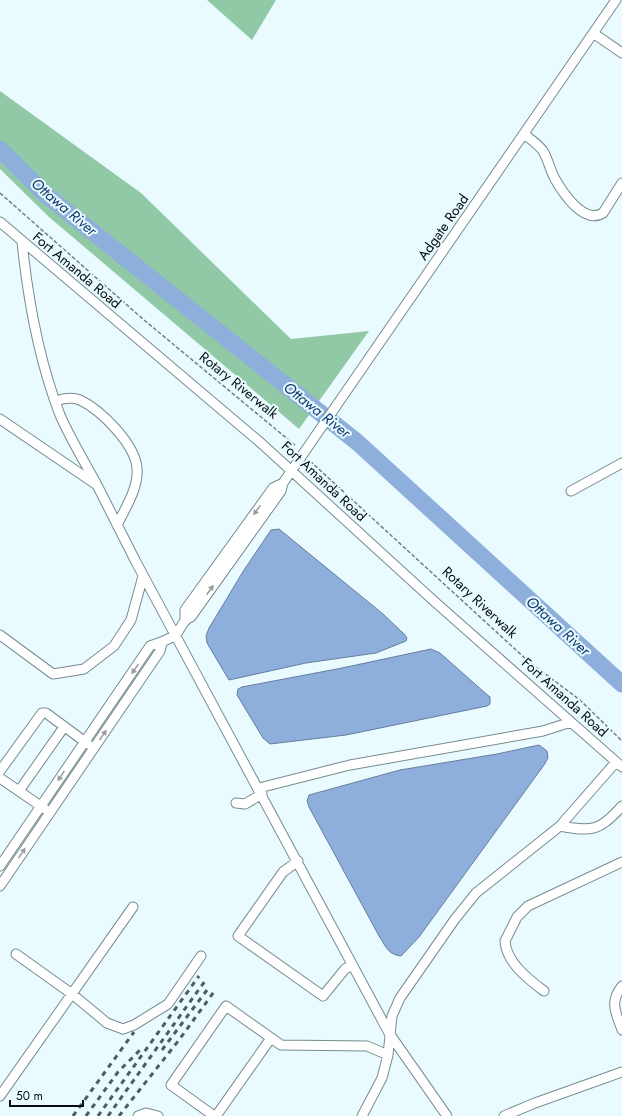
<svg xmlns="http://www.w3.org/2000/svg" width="622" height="1116" font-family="Jost,sans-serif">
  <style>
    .forest { fill: #91c9a7 }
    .water { fill: #8eaedb; stroke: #657e9e }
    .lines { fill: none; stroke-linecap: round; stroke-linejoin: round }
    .river { stroke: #8eaedb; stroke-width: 17 }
    .minor-casing { stroke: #778c8f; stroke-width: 11 }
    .path { stroke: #748082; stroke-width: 1.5; stroke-dasharray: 4 2; stroke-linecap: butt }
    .minor { stroke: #fff; stroke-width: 9 }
    .rail { stroke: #525c5e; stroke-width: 3; stroke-dasharray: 5 5; stroke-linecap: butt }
    .oneway { fill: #9b9e9f }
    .labels { text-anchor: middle; stroke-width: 4; stroke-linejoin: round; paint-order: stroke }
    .street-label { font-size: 14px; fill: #060d0e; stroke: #e9fbfe }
    .water-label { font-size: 15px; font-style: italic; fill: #123b72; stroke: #e9fbfe }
  </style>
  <rect width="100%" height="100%" fill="#e9fbfe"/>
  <path class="forest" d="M207,0h69l-24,40z
    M0,91l141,102 150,146 78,-8 -70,98 -250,-212 -49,-48z"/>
  <path class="water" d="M279,529l104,85 21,20 3,4 -1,3 -30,12 -70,10 -77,17 -22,-37 -1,-7 3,-8 35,-58 25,-37 2,-3z
    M431,649l9,4 44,39 6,5v7l-3,2 -141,29 -76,9 -7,-6 -26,-43 1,-6 4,-2 100,-19z
    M539,745l8,6 1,7 -4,7 -125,172 -18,19c-13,-1 -16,-11 -22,-20l-70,-129 -2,-6 2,-6 91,-25 97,-16z"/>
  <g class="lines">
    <path class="river" d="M0,149l45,45 312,248 265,242"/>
    <defs>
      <path id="minor" d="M593,33l29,20
        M524,134c6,5 14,10 19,17 5,8 7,19 12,28 8,14 29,46 48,34l19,-30
        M0,222l262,222 173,158 187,165
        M22,242c6,58 17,119 38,173 10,23 24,46 36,68
        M56,401c8,-3 16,-4 24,-1 21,10 55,44 57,68 2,19 -12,41 -20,57
        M0,419l97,66 39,77 253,471 58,83
        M571,491l51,-28
        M185,619v-9l88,-122 10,-5
        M0,635l53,39 31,-5 30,-23 17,-26 12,-44
        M0,771l42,-58h4l42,31
        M0,778l45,31
        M259,788l91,-23 193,-34 28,-9
        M19,791l45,-64
        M236,803l9,1 17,-10
        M560,826c32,6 40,5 62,-20
        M298,861l-15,11 -45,64 85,60 22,-27 7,-4
        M0,866l150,-220c8,-3 20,-6 26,-12 6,-6 6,-14 15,-17l90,-126 2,-8 333,-483
        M0,886l160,-235 2,-8
        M16,954l56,40 35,29 16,6 11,-4 34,-21 33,-48
        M622,986c-13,16 -6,27 0,44
        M544,991c-16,-12 -38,-29 -39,-50l12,-24 11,-11 94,-44
        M0,1096l133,-189
        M138,1116l8,-3 12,3
        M214,1116l-43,-31 55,-79 55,39 86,1 21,9
        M216,1116l55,-78
        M362,1116l20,-38 6,-23 4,-39 8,-18 55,-79 21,-26 84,-67 56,-64
        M504,1116l31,-13 87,-31"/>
    </defs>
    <use href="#minor" class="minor-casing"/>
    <path class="path" d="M0,193l144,127 152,126
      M310,461l218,200 52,39 42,41"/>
    <use href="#minor" class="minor"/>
    <path class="rail" d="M162,1050l48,-64
      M73,1116l61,-84
      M86,1116l32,-44 24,-24
      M98,1116l101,-140
      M108,1116l97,-135
      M119,1116l60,-76 37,-51"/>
  </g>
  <defs><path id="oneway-solid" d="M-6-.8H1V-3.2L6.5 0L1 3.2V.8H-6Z"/></defs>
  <g class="oneway">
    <use href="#oneway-solid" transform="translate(257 510) rotate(126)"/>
    <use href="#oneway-solid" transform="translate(210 590) rotate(-54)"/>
    <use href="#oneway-solid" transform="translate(135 669) rotate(125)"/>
    <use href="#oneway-solid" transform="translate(103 735) rotate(-56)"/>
    <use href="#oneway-solid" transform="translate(61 776) rotate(124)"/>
    <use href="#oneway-solid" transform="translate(22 853) rotate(-56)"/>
  </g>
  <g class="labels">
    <g class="street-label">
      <text transform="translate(443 227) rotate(-55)" y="5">Adgate Road</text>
      <text transform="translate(77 270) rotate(40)" y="5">Fort Amanda Road</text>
      <text transform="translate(239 385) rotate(39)" y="5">Rotary Riverwalk</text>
      <text transform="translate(324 481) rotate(43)" y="5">Fort Amanda Road</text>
      <text transform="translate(480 602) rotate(43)" y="5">Rotary Riverwalk</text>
      <text transform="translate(565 697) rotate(42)" y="5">Fort Amanda Road</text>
    </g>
    <g class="water-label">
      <text transform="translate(64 207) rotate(40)" y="5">Ottawa River</text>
      <text transform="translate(317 410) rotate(38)" y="5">Ottawa River</text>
      <text transform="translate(558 626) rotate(42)" y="5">Ottawa River</text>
    </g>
  </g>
  <path d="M10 1100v6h73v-6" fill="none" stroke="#060d0e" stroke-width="2"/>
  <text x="16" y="1100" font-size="12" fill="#060d0e" stroke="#e9fbfe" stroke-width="3" paint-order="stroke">50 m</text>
</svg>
